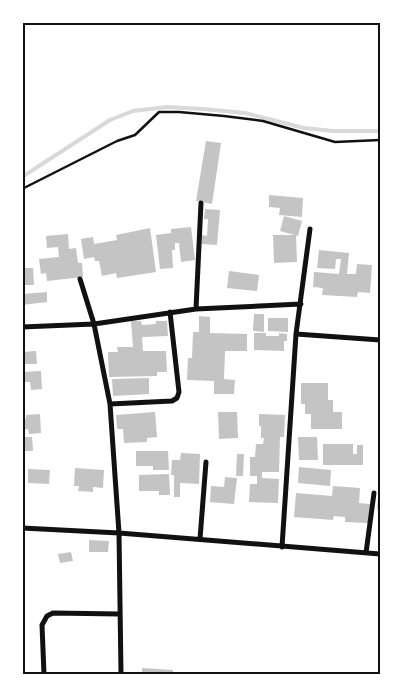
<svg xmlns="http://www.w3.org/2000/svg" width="403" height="697" font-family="'Alegreya Sans',sans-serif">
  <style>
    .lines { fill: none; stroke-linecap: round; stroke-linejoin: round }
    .stream { stroke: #d9d9d9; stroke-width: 4 }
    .building { fill: #c4c4c4 }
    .path { stroke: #111; stroke-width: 2.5 }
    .minor { stroke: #111; stroke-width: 5 }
    .neatline { fill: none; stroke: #111; stroke-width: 2 }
  </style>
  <rect width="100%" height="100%" fill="#fff"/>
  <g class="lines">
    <path class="stream" d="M22,177l88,-57 23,-9 34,-4 36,2 42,4 59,15 29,3h47"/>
  </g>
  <path class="building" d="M206,141l15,2 -9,61 -16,-3z
    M269,195l34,3 -1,19 -23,-2 1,-7 -11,-1z
    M205,209l15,1 -3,35 -15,-1v-9l5,1 1,-17h-4z
    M284,216l18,5 -4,15 -18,-5z
    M191,227l4,33 -14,2 -2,-19h-4v7h-3l1,18 -13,1 -4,-34 15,-2v-4z
    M150,228l6,44 -39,6 -1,-5 -14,3 -3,-15h-4l-1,-4 -10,2 -3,-20 12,-2 1,7 23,-4 -1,-5z
    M68,234l1,15 7,-1 2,15h4l1,14 -36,4 -1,-8 -5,1 -2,-15 20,-2 -1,-10 -11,1 -1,-12z
    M273,235h23l1,27 -23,1z
    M319,250l30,3 -2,21h9l1,-10 15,1 -2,28 -12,-1 -1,5 -35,-2 1,-7 -10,-1 1,-15 25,2 2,-15h-5l-1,10 -18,-1z
    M24,268h9l1,17h-9z
    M229,271l30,4 -2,16 -30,-3z
    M47,292v10l-25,3v-11z
    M254,314h10v18l-11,-1z
    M199,316l11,1v16l37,1v17h-22l-1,28 11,1 -1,14h-20v-13l-27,-1 1,-22h4l1,-26h6z
    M268,318h20v14l-20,-1z
    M131,321h10l1,4 14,-1v-3h11l1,15 -26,1 1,14h23l1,21h-10v4l-48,1 -1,-25h10l-1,-5h16z
    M254,333h12v3h13v-3l8,1v7h-3v10l-30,-1z
    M36,351l1,13h-15v-12z
    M41,371l1,18 -11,1 -1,-8h-5v11l-3,1v-22z
    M149,378v16l-36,2 -1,-17z
    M301,383h27v17h5v12h9v17h-31v-15h-6v-10h-4z
    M155,412l2,25 -10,1v4l-23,1 -1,-14h-6l-1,-14z
    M218,412h19l1,26 -19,1z
    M40,414l1,19 -12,1 -1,-5 -6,1v-10l4,-1v-4z
    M259,414l26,1 -1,22h-4l-1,35h-17v6l17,1 -1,24 -29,-1 1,-18h7v-8h-7v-19h5l1,-13h7l1,-6h-3v-12h-2z
    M22,437h10l1,14h-11z
    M298,437h19l1,23h-19z
    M323,444h30v10h4v-9h6v20h-40z
    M136,451h32l1,19h-16v-4h-17z
    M181,453l19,1 -1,30 -19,-1v14h-6v-22h-3l1,-15h8z
    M237,454h7l-1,22h-7z
    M299,467l32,3 -1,16 -32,-3z
    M75,468l29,2 -1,18 -10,-1v5l-15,-1 1,-5h-5z
    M28,469l22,1 -1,14 -21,-1z
    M169,474l1,21h-11v-4h-20v-16z
    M225,477l12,1 -3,26 -24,-2 1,-16 13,1z
    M379,485h1v24h-3z
    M333,486l27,2 -1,15 11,1 -2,19 -23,-1v-5l-11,-1 -1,4 -39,-3 2,-24 36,3z
    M89,540l20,1 -1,11h-19z
    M71,552l2,9 -13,2 -2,-9z
    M142,668l31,2v4h-31z"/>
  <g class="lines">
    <path class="path" d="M22,189l95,-48 18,-6 24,-23h20l45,4 39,5 72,21 45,-2"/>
    <path class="minor" d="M80,279l14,45 16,80 9,129 2,141
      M196,309l5,-106
      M22,327l72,-3 102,-15 105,-5
      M296,334l84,6
      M110,404l62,-3 5,-3 2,-6 -9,-80
      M22,528l97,5 261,21
      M200,539l6,-77
      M282,547l14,-213 14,-105
      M366,553l8,-60
      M44,674l-2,-49 5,-9 6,-3 66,1"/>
  </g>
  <rect width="403" height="697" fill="none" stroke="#ffffff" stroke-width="48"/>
  <rect x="24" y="24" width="355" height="649" class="neatline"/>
</svg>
